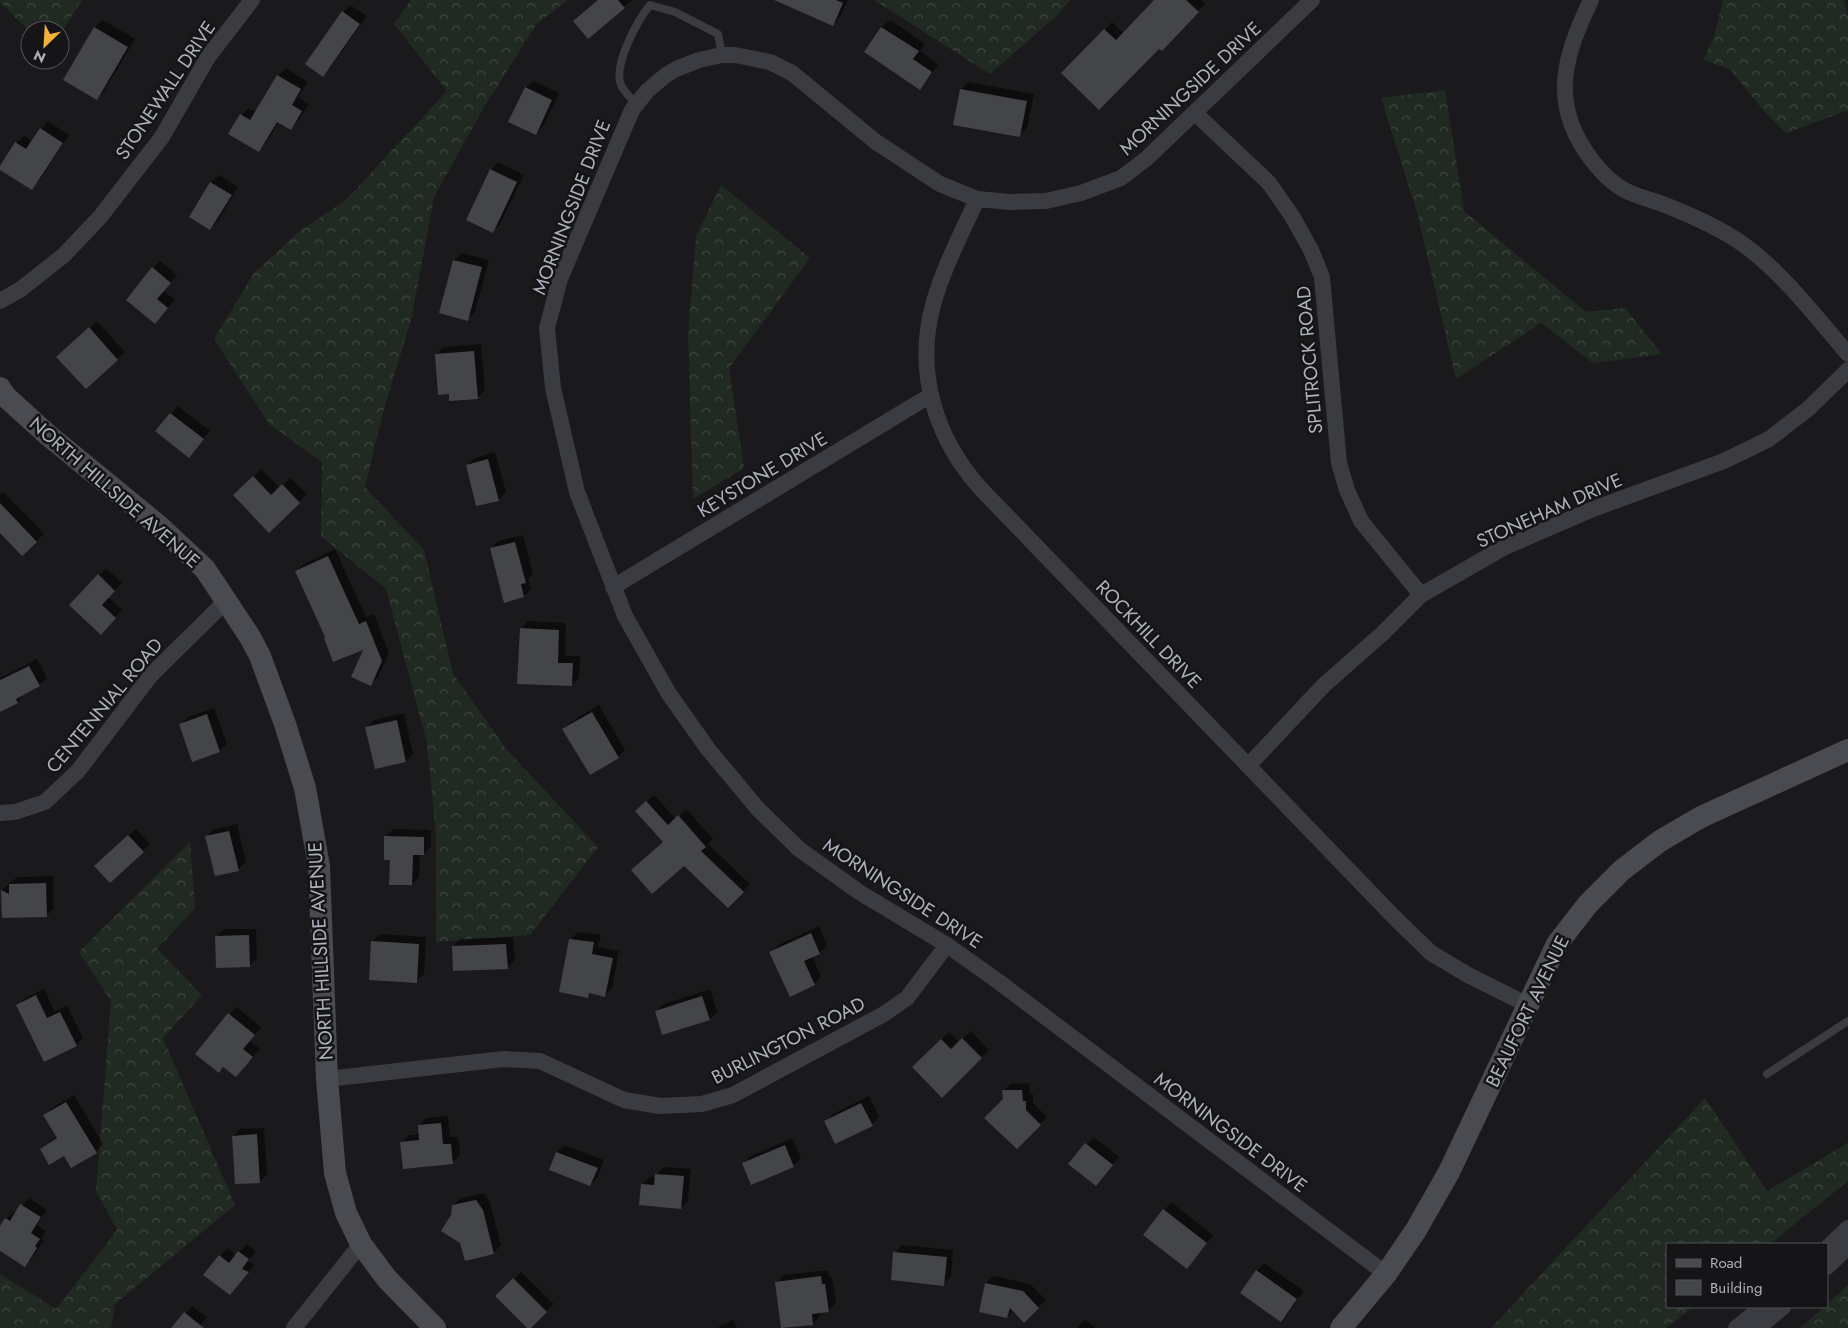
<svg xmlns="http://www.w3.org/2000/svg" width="1848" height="1328" font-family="Jost,sans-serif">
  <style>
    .forest { fill: url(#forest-crowns) }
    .shadow { fill: #0007 }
    .building { fill: #444549 }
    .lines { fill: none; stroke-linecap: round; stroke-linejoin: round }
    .lane { stroke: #3b3c41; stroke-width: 8 }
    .street { stroke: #3b3c41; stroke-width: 16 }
    .secondary { stroke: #494b51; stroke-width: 22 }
    .labels { text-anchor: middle; stroke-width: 5; stroke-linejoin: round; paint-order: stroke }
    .street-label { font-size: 19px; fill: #acb1bb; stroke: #151517 }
  </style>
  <defs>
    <pattern id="forest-crowns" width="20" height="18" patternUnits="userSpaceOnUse" patternTransform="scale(1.25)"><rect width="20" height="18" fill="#212a22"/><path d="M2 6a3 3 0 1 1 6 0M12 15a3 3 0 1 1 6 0" fill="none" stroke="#3f4640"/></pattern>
  </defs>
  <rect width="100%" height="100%" fill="#1a1a1c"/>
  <path class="forest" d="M0,0h82l-22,35v-5h-30v2l-30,-30z
    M411,0h156l-31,25 -52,82 -50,90 -22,119 -30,100 -17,71 59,63 29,124 54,76 91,97 -68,88 -94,7v-108l-9,-91 -41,-154 -65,-53 1,-74 -53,-38 -55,-85 40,-66 47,-43 45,-30 101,-109 -53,-67z
    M874,0h197l-16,17 -65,57z
    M1723,0h121l4,17v94h-2l-60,22 -24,-24 -32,-40 -27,-9 11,-23z
    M1445,90l19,121 122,101 39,-4 37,46 -69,9 -52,-40 -85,56 -39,-167 -36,-114z
    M721,185l89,73 -81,110 15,100 -51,31 -5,-166 8,-97z
    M190,842l5,66 -38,41 45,46 -39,43 72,167 -120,99 -4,24h-111v-54l56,35 61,-79 -21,-39 15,-190 -32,-49z
    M1705,1098l62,93 81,-48v38l-78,63h-103v63h26l-27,21h-175z
    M1848,1285v43h-48l24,-21h3v-3z"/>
  <path class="shadow" d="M598,0h34l-8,7z
    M788,0h60l-8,17 -8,8z
    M1156,0h45l4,4 -43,45 -3,-2 -96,26 49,-51 12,12z
    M350,5l17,11 -37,52 -7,8 20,-64z
    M103,20l32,19 -31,52 -7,7 -32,-19 30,-52z
    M890,20l35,24 -5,7 18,13 -11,17 -7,7 -54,-36 16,-25z
    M286,68l22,14 -10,15 11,7 -11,17 -7,7 -12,-7 -13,22 -8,7 -17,-35 7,-7 8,4 22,-36z
    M533,81l26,12 -16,33 -8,8 -9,-46z
    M968,82l66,12 -7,34 -7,7 -59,-46z
    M48,121l21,14 -30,46 -8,8 -15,-46 8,-7 8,5z
    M498,162l26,13 -24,49 -7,7 -2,-61z
    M219,175l19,12 -20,34 -8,8 -20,-13 21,-34z
    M462,253l27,7 -14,52 -8,8 -26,-8 13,-52z
    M160,261l17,14 -13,16 11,9 -20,22 -2,-54z
    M97,321l28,31 -39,36 -20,-39z
    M481,344l4,46 -8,8 -27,-6 -14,-38 8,-7z
    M178,406l32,25 -21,25 -32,-25z
    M495,452l11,40 -8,8 -31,-35 8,-7z
    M261,469l19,19 10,-10 17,16 -38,37 -34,-35z
    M3,492l41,42 -22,20 -22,-23v-36z
    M523,535l10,39 -5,5 3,10 -7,7 -33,-47 7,-8z
    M335,549l31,68 8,-3 15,39 -11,24 -8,8 -4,-38 -40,-10 -30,-66 8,-7z
    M106,568l16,15 -14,14 14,13 -21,23 -30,-28z
    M528,621l38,2 -1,33h15l-1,22 -8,7 -50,-56z
    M37,659l10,19 -8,7 -15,8 -6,9 -15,7 -3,-5v-26z
    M599,705l26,45 -7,7 -54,-28 7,-7z
    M214,708l13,36 -8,7 -38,-27 7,-7z
    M404,713l9,41 -7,7 -39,-34 7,-7z
    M654,795l22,24 10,-10 27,30 -5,5 42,40 -22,23 -44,-43 -20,-22 -20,-38z
    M237,824l9,38 -8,8 -31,-34 7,-7z
    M136,829l14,15 -7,7 -40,8z
    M393,829l38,1v17l-7,7h-4l-1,23 -7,7 -21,-25 -5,-22z
    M53,876l1,32 -8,8 -43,1 -1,-27 7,-7 9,-6z
    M819,926l8,19 -7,8 -8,3 9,21 -7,7 -43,-32 7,-7z
    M224,929h32l1,29 -8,8 -33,-29z
    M578,932l23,3 -3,12 21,4 -7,37 -7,7 -14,-2 -3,3 -18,-56z
    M380,934l46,3 -2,37 -8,7 -44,-39z
    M513,937l2,23 -8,8 -54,-22 7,-7z
    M44,989l11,23 12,-7 16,33 -7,7 -59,-39 8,-8z
    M710,989l7,23 -7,7 -54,-8 8,-7z
    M237,1007l24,20 -11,14 10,8 -24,27 -7,-62z
    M971,1031l18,19 -47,46 -28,-29 35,-35 10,10z
    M1029,1083l1,11h3v9l14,14 -30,30 -13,-48 -1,-8 8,-7z
    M74,1095l29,49 -7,8 -31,2 -24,-5 16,-13 -12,-21 7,-7z
    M869,1096l10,21 -7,8 -47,-3 8,-8z
    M448,1116l2,21h8l2,18 -8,8 -50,-20 7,-8 11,-1 -1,-9 7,-7z
    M264,1128l3,46 -7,7 -24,2 -3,-46 7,-8z
    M1094,1137l25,20 -16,20 -33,-14z
    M792,1138l9,20 -8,8 -50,-3 8,-7z
    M564,1145l40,15 -7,18 -7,7 -40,-16 7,-17z
    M664,1167l27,2 -3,32 -7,7 -41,-4 2,-20 8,-7h6l1,-3z
    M483,1193l7,9 11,43 -8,8 -41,-38 1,-10 8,-7z
    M29,1198l18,12 -10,15 9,6 -5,8 3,1 -12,18 -7,7 -25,-16v-20l6,-10 8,-7 2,1z
    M1171,1202l42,33 -19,25 -49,-25z
    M247,1244l9,7 -8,11 7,2 -25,30 -25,-19 22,-27 9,7z
    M902,1245l51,5 -2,27 -8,7 -48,-31z
    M1264,1263l40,28 -16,22 -7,7 -40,-27 16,-23z
    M828,1270l1,7h3l4,26 -8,8 -8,1v4l-7,8 -36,-41 7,-8z
    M521,1272l33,32 -25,24 -32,-32z
    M994,1276l36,8 16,16 -22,21 -10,-11 -7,7 -21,-34z
    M192,1306l15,11 -9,11h-25z
    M733,1320l4,8h-20z
    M1085,1320l11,8h-19z"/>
  <path class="building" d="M598,0h20l7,8 -37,31 -15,-18z
    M774,0h62l7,3 -10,23z
    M1154,0h32l13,12 -37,39 -3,-2 -60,61 -38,-37 43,-44 12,11z
    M342,11l18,13 -37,53 -18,-13z
    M94,27l34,20 -31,53 -34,-20z
    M881,27l38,24 -6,8 19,13 -12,18 -56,-38z
    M277,75l24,14 -9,16 10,6 -11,19 -14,-8 -18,30 -31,-18 12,-20 10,6z
    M525,87l27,13 -16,35 -28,-13z
    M960,89l67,12 -7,36 -67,-12z
    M40,128l23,15 -31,47 -32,-20v-4l15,-24 11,7z
    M490,169l27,13 -24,51 -27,-13z
    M210,182l22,13 -22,35 -21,-13z
    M453,260l29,7 -14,54 -29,-8z
    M152,267l19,16 -14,16 11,9 -13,16 -29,-24z
    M89,327l29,33 -32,29 -30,-32z
    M474,351l4,48 -29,2v-7l-11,1 -3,-41z
    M170,413l34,26 -15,19 -34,-27z
    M488,459l11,42 -23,5 -10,-41z
    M253,476l18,19 11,-11 18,19 -31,30 -36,-38z
    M0,503l37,39 -15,14 -22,-23z
    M515,542l11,41 -5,1 3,13 -20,6 -14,-55z
    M328,556l31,68 7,-3 16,40 -11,25 -20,-9 12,-27 -30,12 -9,-24 1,-1 -30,-66z
    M98,574l17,17 -13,14 14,13 -15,17 -32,-30z
    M520,628l39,2 -1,33h15l-1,23 -55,-2z
    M29,666l11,20 -24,13 2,4 -18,9v-32z
    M592,712l27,46 -29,17 -28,-46z
    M207,714l13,38 -28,10 -13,-38z
    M397,720l9,42 -31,7 -10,-42z
    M646,801l22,24 10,-10 28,32 -5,4 43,41 -16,16 -44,-42 -32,28 -21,-24 32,-28 -28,-31z
    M229,831l10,40 -24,5 -10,-40z
    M128,835l16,17 -34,31 -16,-17z
    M384,836l40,1v18h-11l-1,30h-23l1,-25h-6z
    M46,883l1,34 -45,1 -1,-28 8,4v-10z
    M811,933l9,21 -16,7 11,24 -25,12 -21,-45z
    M249,935l1,32 -34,1 -1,-32z
    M569,939l25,3 -2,12 21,4 -8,39 -16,-4 -1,5 -29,-6z
    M371,941l48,3 -2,39 -48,-3z
    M506,944l2,25 -55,2 -1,-25z
    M36,995l11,23 13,-6 17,34 -33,16 -28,-57z
    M702,996l8,24 -48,15 -7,-24z
    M228,1013l27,22 -12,14 10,8 -17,20 -13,-10 -4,6 -24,-19z
    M962,1038l20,20 -40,40 -30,-31 29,-28 10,10z
    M1002,1090h20l1,11h3v9l15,15 -24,24 -33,-31 19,-19z
    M66,1102l31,51 -26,15 -7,-12 -15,9 -9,-16 17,-11 -14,-23z
    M861,1103l12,23 -38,18 -11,-23z
    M441,1123l2,21h8l2,20 -50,5 -3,-27 19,-2 -1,-15z
    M257,1134l3,49 -25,1 -3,-48z
    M1085,1143l28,22 -17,21 -28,-22z
    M785,1145l9,22 -43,18 -9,-22z
    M556,1152l42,16 -8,18 -41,-16z
    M655,1174l29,2 -3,33 -42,-4 2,-21 13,1z
    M476,1200l7,10 11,44 -29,7 -5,-18 -19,-12 10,-16 1,-10z
    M20,1204l21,13 -10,16 9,6 -5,7 2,2 -12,19 -25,-16v-25l5,-8 5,3z
    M1163,1209l44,34 -20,26 -44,-34z
    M238,1251l11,8 -7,10 7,3 -19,23 -27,-20 16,-20 10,8z
    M893,1252l54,5 -3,29 -53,-6z
    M1256,1270l41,29 -16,23 -41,-29z
    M821,1276l1,8h3l4,28 -17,2 1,11 -32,3 -6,-46z
    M513,1278l34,34 -16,16h-4l-32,-32z
    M985,1283l38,8 16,17 -15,15 -14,-15 -3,10 -28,-6z
    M184,1312l20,16h-33z"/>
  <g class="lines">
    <path class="lane" d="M636,104c-4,-5 -12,-12 -15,-19 -8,-20 16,-64 29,-80l25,7 43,22 4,21
      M1767,1074l81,-53"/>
    <path class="street" d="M1312,0l-166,159 -25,19 -40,15 -35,8 -36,1 -33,-3 -37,-15 -64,-42 -84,-69 -22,-11 -35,-7h-13l-23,5 -23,9 -10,6 -19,16 -15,19 -72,169 -13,49 6,60 24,104 48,124 44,78 39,55 50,60 41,40 60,43 88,53 52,37 387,292
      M1591,0c-27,57 -42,103 0,159 10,13 24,28 40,34 13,6 27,8 39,14 25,10 52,22 74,38 39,28 73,73 104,109
      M1195,113l74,70 23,33 19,34 11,27 17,186 8,27 14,31 60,74
      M977,199c-15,34 -34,69 -44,106 -18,67 2,133 48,184l413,428 37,36 37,22 60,30
      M0,301l21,-12 43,-34 36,-38 62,-80 46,-80 44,-57
      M613,587l318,-192
      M1248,766l76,-81 58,-51 39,-39 82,-47 90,-39 131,-48 45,-22 39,-30 40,-39
      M0,813l15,-1 30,-10 33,-31 73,-96 76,-75
      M327,1079l177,-20 36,2 84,39 36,6 42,-2 31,-9 151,-81 23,-16 40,-53
      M1827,1248l21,-20
      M1827,1267l21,-20
      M294,1328l67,-84
      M1736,1328l26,-21
      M1758,1328l25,-21"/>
    <path class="secondary" d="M0,388l6,9 42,38 111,91 46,43 45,68 10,19 25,68 20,64 14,78 8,213 8,94 11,40 15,31 26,35 48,49
      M1341,1328l45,-54 30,-44 33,-58 108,-228 31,-40 34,-34 38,-29 41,-24 147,-67"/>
  </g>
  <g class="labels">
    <g class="street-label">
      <text transform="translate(1190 88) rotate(-43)" y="7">MORNINGSIDE DRIVE</text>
      <text transform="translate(165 90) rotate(-56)" y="7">STONEWALL DRIVE</text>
      <text transform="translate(571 207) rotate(-69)" y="7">MORNINGSIDE DRIVE</text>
      <text transform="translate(1309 360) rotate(-95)" y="7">SPLITROCK ROAD</text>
      <text transform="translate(762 474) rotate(-31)" y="7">KEYSTONE DRIVE</text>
      <text transform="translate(115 492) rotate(41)" y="7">NORTH HILLSIDE AVENUE</text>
      <text transform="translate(1549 510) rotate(-24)" y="7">STONEHAM DRIVE</text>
      <text transform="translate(1149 634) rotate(46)" y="7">ROCKHILL DRIVE</text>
      <text transform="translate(104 705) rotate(-50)" y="7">CENTENNIAL ROAD</text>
      <text transform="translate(903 893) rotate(33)" y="7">MORNINGSIDE DRIVE</text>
      <text transform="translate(320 951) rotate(-93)" y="7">NORTH HILLSIDE AVENUE</text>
      <text transform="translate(1527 1011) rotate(-64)" y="7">BEAUFORT AVENUE</text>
      <text transform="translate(788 1040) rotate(-27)" y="7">BURLINGTON ROAD</text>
      <text transform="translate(1231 1132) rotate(37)" y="7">MORNINGSIDE DRIVE</text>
    </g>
  </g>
  <rect x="1666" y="1243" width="162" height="65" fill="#151517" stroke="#515359"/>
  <rect x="1676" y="1259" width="25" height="8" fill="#494b51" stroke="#515359"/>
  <text x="1710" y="1268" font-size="15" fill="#acb1bb">Road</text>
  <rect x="1676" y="1280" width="25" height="15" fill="#444549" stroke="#515359"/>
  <text x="1710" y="1293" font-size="15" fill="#acb1bb">Building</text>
  <g transform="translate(45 45) rotate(205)"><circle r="24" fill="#151517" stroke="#515359"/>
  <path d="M0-4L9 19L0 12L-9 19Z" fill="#f3b03b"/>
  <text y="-8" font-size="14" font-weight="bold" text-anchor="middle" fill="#acb1bb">N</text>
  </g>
</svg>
